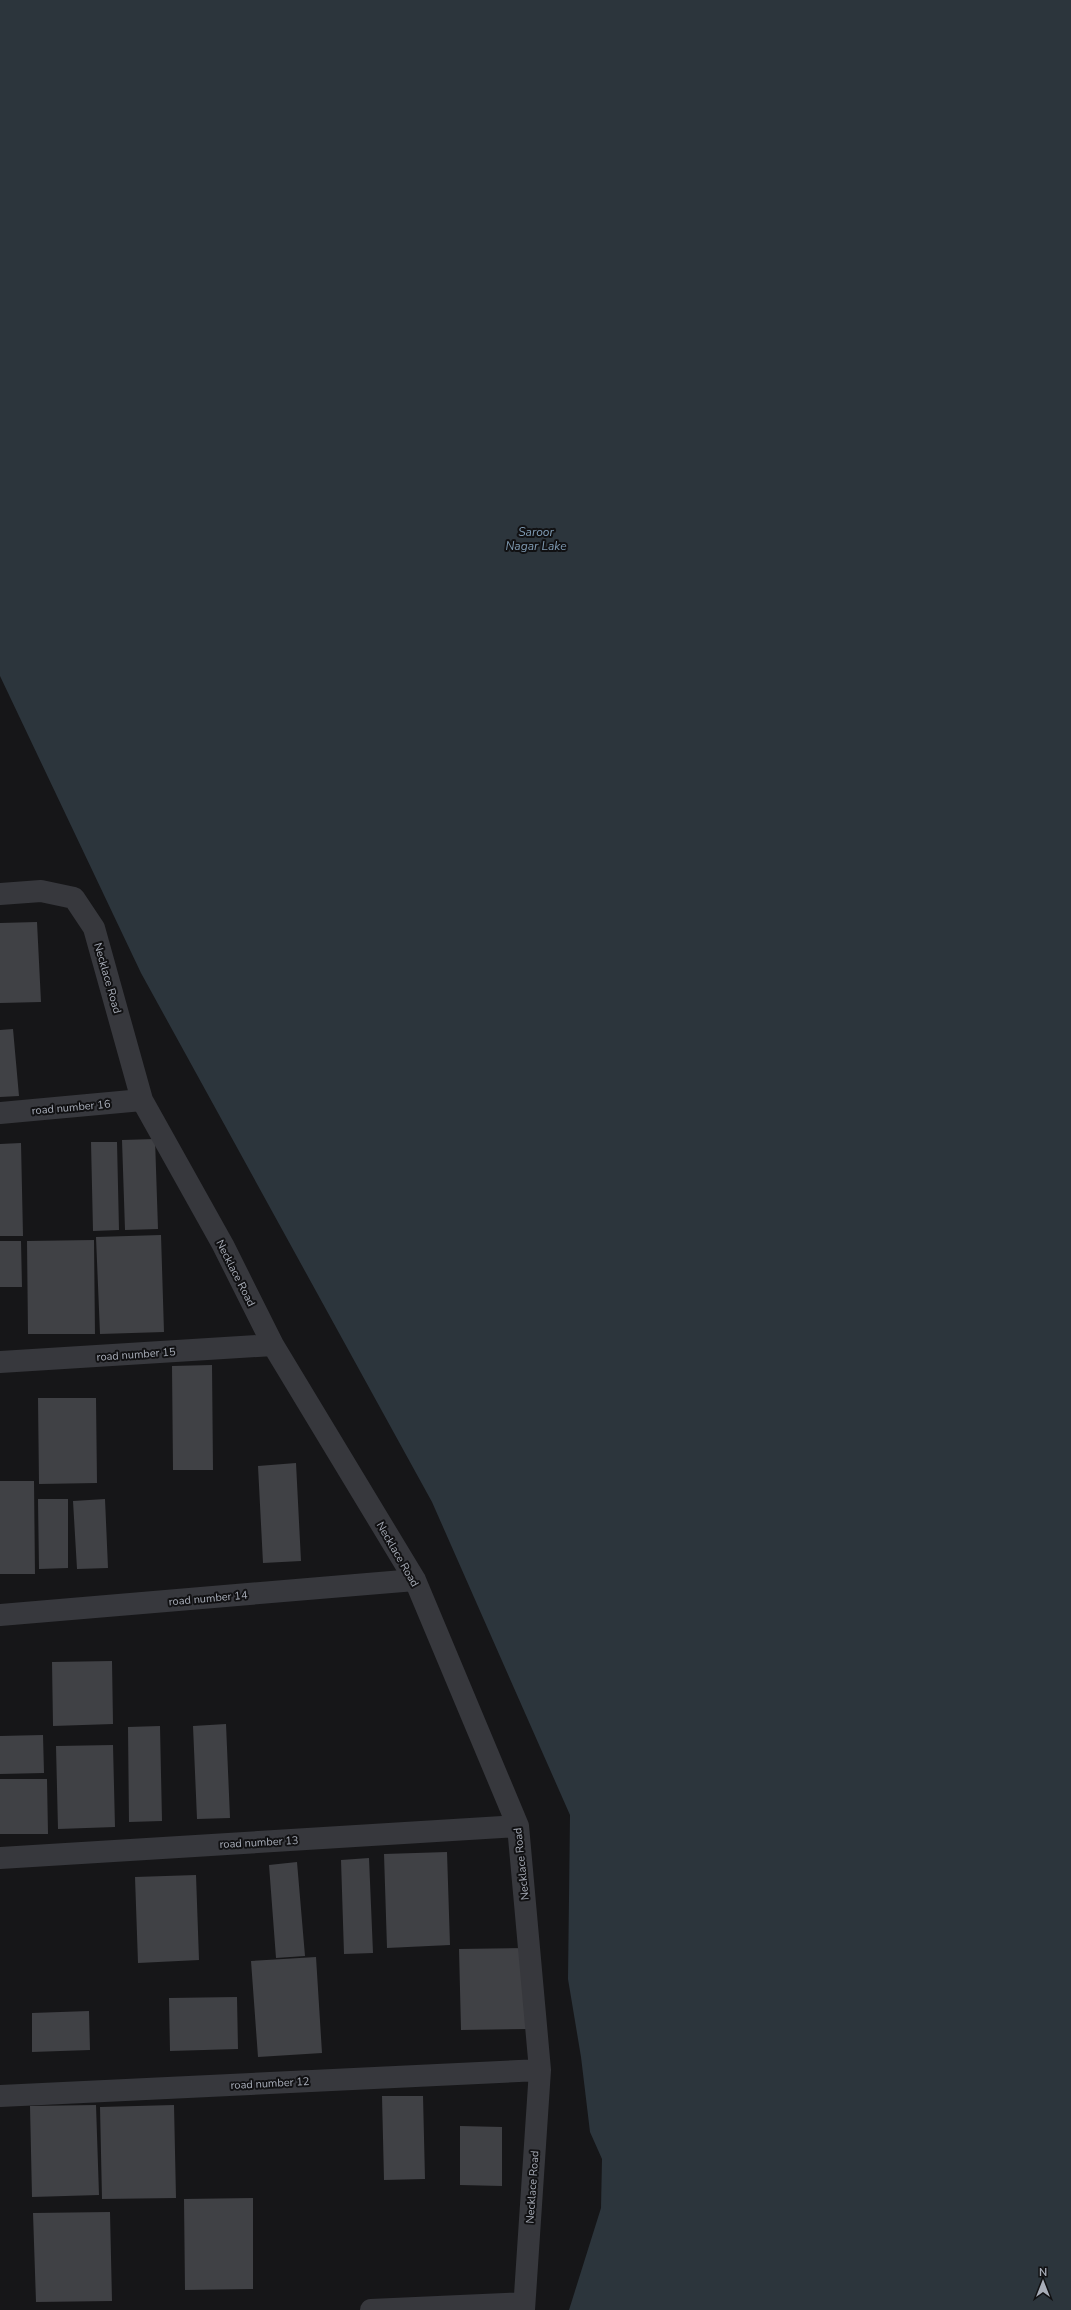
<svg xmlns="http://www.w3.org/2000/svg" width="1071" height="2310" font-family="'Nunito Sans',sans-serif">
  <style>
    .water { fill: #2c353c }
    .building { fill: #404145 }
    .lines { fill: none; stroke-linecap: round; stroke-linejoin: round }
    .minor { stroke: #37383d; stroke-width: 22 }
    .labels { text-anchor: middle; stroke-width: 4; stroke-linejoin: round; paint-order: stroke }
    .street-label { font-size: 11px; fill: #a8adb8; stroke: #111113 }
    .water-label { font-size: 12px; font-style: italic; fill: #7f9bb3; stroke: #111113 }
  </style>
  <rect width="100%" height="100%" fill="#161618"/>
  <path class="water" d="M0,0h1071v2310h-502l32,-102 1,-49 -12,-27 -9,-75 -13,-78 2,-164 -138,-313 -291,-529 -141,-297z"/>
  <path class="building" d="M37,922l4,80 -41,1v-80z
    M13,1029l6,67 -19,1v-67z
    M155,1139l3,90 -33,1 -3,-90z
    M91,1142h26l2,88 -26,1z
    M21,1143l2,93h-23v-92z
    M161,1235l3,97 -64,2 -4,-97z
    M94,1240l1,94h-67l-1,-93z
    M0,1241h21l1,46h-22z
    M212,1365l1,105h-40l-1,-104z
    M38,1398h58l1,85 -58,1z
    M296,1463l5,98 -38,2 -5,-97z
    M0,1481h34l1,93h-35z
    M38,1499h30v69l-29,1z
    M105,1499l3,69 -31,1 -4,-68z
    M112,1661l1,63 -60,2 -1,-64z
    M226,1724l4,94 -33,1 -4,-93z
    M160,1726l2,95 -33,1 -1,-95z
    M43,1735l1,38 -44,1v-38z
    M113,1745l2,82 -57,2 -2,-83z
    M0,1779h47l1,55h-48z
    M447,1852l3,93 -63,3 -3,-94z
    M369,1858l4,95 -29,1 -3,-94z
    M297,1862l8,94 -29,2 -7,-93z
    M196,1875l3,85 -61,3 -3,-86z
    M526,1948l2,81 -67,1 -2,-81z
    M316,1957l6,96 -64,4 -7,-96z
    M237,1997l1,52 -68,2 -1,-53z
    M89,2011l1,39 -58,2v-39z
    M382,2096h41l2,83 -41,1z
    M96,2105l3,90 -67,2 -2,-91z
    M174,2105l2,93 -74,1 -2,-92z
    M460,2126l42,1v59l-42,-1z
    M253,2198v91l-68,1 -1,-91z
    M110,2212l2,89 -76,1 -3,-89z"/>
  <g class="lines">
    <path class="minor" d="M0,894l41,-3 33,7 20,30 48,172 81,145 50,100 142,235 103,246 22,244 -16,240
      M0,1113l142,-13
      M0,1362l273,-17
      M0,1615l415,-35
      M0,1858l518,-32
      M0,2096l540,-26
      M371,2310l153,-7"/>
  </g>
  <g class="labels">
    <g class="street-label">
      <text transform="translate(108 978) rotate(74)" y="4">Necklace Road</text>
      <text transform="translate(71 1107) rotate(-5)" y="4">road number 16</text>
      <text transform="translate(236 1273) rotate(63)" y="4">Necklace Road</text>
      <text transform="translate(136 1354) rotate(-4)" y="4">road number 15</text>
      <text transform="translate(398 1554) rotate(60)" y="4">Necklace Road</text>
      <text transform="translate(208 1598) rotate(-5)" y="4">road number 14</text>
      <text transform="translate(259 1842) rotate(-3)" y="4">road number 13</text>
      <text transform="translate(521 1864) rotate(-96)" y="4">Necklace Road</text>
      <text transform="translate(270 2083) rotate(-3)" y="4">road number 12</text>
      <text transform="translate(532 2187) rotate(-86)" y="4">Necklace Road</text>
    </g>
    <g class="water-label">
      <text x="536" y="536">Saroor<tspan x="536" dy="14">Nagar Lake</tspan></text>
    </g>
  </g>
  <g transform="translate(1043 2282)" stroke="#111113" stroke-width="3" paint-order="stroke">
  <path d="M0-3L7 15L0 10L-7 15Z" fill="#a8adb8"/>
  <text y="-6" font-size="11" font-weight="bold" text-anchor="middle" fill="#a8adb8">N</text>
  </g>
</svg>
